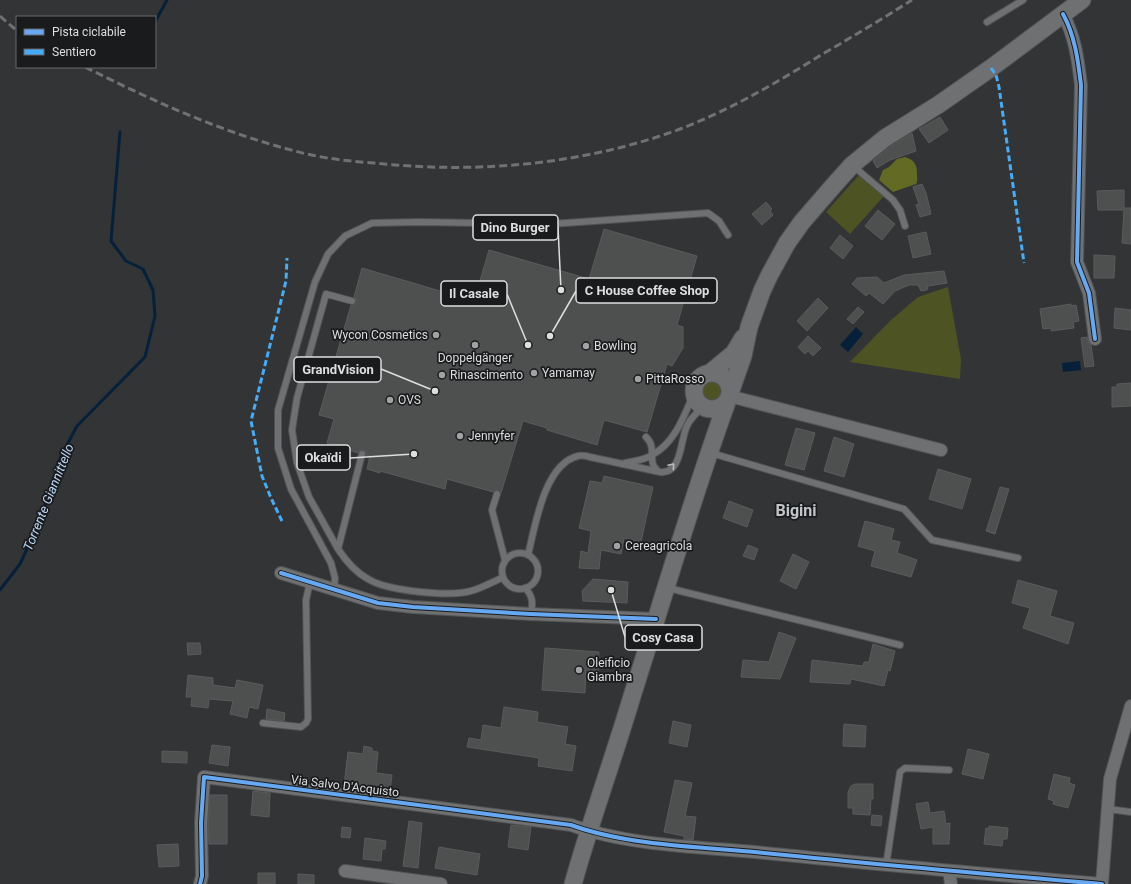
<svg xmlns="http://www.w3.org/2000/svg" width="1131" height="884" font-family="Roboto,sans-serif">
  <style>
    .green { fill: #4d5322 }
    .forest { fill: #626a24 }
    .water { fill: #07203a }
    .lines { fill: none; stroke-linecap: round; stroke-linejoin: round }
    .stream { stroke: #07203a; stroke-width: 3 }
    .building { fill: #4e4f4f; stroke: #5a5b5c }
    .service-casing { stroke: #525354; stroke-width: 8 }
    .minor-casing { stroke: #525354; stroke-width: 14 }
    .secondary-casing { stroke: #525354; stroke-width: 19 }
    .service { stroke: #6f7071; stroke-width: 6 }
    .minor { stroke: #6f7071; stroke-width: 12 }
    .secondary { stroke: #6f7071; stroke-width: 17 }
    .rail { stroke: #717172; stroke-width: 3; stroke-dasharray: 8 4; stroke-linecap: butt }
    .quiet { stroke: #46acf6; stroke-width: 3; stroke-dasharray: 6 3; stroke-linecap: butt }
    .cycleway-casing { stroke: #1a1b1d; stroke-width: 6 }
    .cycleway { stroke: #66a8f1; stroke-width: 4 }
    .oneway { stroke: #bcbdbf }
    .poi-dot { fill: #a2a2a4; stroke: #1a1b1d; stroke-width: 1.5 }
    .labels { text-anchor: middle; stroke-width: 3.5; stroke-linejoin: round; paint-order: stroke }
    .poi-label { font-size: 12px; fill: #dddee0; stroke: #1a1b1d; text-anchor: start }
    .street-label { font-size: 12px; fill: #dddee0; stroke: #1a1b1d }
    .water-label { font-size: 13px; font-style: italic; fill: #bdd9f9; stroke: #1a1b1d }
    .district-label { font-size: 16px; font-weight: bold; fill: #c3c6c9; stroke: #1a1b1d }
    .leader { fill: none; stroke: #dddee0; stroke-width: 1.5 }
    .callout-dot { fill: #dddee0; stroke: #1a1b1d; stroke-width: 1.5 }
    .callout { fill: #1a1b1d; stroke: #dddee0; stroke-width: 1.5 }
    .callout-label { font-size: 13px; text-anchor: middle; font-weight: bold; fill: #dddee0 }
  </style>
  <rect width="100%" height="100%" fill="#333435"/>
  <path class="green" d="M859,175l25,21 -34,38 -24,-22z
    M948,287l13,72 -1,20 -110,-17 41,-42 27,-23z
    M700 391a11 11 0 1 1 22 0a11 11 0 1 1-22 0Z"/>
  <path class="forest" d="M905,157c10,3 12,8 12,17 0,5 1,6 -1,10l-23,8 -14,-12 4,-10 6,-3 8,-8z"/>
  <path class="water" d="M856,327l7,7 -15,18 -8,-7z
    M1080,361l1,9 -18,2 -1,-9z"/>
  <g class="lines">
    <path class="stream" d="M155,22l12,-22
      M0,590l20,-26 19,-41 22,-67 16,-30 68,-69 10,-41 -2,-26 -10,-21 -17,-8 -15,-20 9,-109"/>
  </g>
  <path class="building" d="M940,117l8,13 -19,13 -10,-14z
    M912,133l4,18 -26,9 -13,8 -4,-7 18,-15z
    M922,184l4,9 5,21 -11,3 -4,-12 3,-1 -6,-17z
    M1124,190v18h7v36l-9,-1 2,-33h-26l-1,-19z
    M766,202l6,7 -2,2 3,4 -11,10 -10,-11z
    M878,210l17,14 -13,16 -17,-14z
    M604,229l93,27 -20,69 6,2v21l-11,18 -5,-2 -20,68 -43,-12 -7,25 -50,-15v-2l-24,-7 -22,72 -3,-3 -5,2 -46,-13 -2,10 -65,-18v2l-13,-4 3,-13 -4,-1v-3l-3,-2h-3l-2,3 -31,-10 7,-24 -15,-4 32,-110h3l2,-2v-4l-2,-2 8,-29 112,33 15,-51 100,29z
    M926,232l5,22 -18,4 -5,-22z
    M840,235l13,11 -10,13 -13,-11z
    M1094,255l21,1 -1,22h-20z
    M944,271l3,12 -19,3 -1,4 -6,1 -3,-6h-9l-14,6 -12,13 -14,-11 -3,3 -14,-12 5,-6 20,-1 7,6 20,-8z
    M818,298l10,10 -21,23 -10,-10z
    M1071,304v2l5,-1 3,16 -6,1 1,6 -23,3v-3l-8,1 -3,-20z
    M858,307l6,5 -11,12 -6,-5z
    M1115,308l16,2v20l-17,-2z
    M808,336l13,12 -8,8 -5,-5 -3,3 -7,-7z
    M1087,337l2,6 2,2 3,21 -9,1 -4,-29z
    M1131,383v23l-19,1v-20h5v-3z
    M796,428l19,5 -11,37 -19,-5z
    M834,437l20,7 -10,33 -20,-6z
    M938,469l33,10 -9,30 -33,-10z
    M604,476l49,11 -12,55 -17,-4 -3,16 -20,-4 -2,19 -20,-1 2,-17 7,2 3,-22 -12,-3 11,-47 12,2z
    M1000,487l9,2 -14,45 -9,-3z
    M729,501l24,9 -6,17 -24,-9z
    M865,521l29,8 -3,11 9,2 -3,11 20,7 -6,17 -40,-11 4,-15 -17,-5z
    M748,545l10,4 -4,11 -11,-4z
    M793,554l16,8 -13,27 -16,-8z
    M593,579l35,3 -1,21 -44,-2 -1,-10z
    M1018,580l39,11 -7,25 24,7 -6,21 -45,-16 7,-20 -18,-5z
    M779,632l17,6 -16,41 -39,-2 2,-17 26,2z
    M187,643h13l1,11 -13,1z
    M873,644l22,7 -5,20 -2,-1 -4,16 -33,-7 -1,5 -40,-2 2,-22 51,6 1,-4h5z
    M545,648l54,4 -1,19 -12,-1 -1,23 -43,-3z
    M188,675l25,3v7l22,3 2,-8 26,5 -5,24 -9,-2 -2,11 -17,-4 3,-13 -24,-2 -1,9 -17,-2 1,-9h-6z
    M504,707l34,5 -1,10 31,5 -3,17 11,2 -4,25 -34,-5 1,-8 -72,-11 2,-9 12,2 2,-15 18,3z
    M267,709l18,4 -1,8 -18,-2z
    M673,721l18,4 -4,22 -18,-4z
    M844,724l22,2 -1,21 -22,-1z
    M212,745l18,2 -2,19 -19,-3z
    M364,746l8,2v3l6,1 -2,21 16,2 -2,16 -46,-6 4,-33 15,2z
    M968,749l21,5 -6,25 -21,-5z
    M162,751l25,1v11l-25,-1z
    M1054,774l16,4 -1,5 6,2 -7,23 -15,-4 1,-3 -6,-2z
    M675,780l17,3 -7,33 11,1 -3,23 -9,-1v-3l-20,-4z
    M855,784h18v15h-2l-1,16 -17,-1v-6h-5v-16l3,-6z
    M253,791l17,2 -1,24 -18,-2z
    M210,795h17v49h-18l-1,-21z
    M928,802l2,11 14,-2 2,13 4,-1 -1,21h-16v-17l-12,2 -5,-25z
    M872,815l10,1 -1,10 -10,-1z
    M409,821l13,2 -4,45 -15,-2z
    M511,825l20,2 -3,23 -20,-3z
    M989,826l19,2 -1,11h-4l-1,7 -18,-2 2,-16 3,1z
    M342,827l9,1 -1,10 -9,-1z
    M365,838l21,3 -1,8h-3l-1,12 -18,-2z
    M178,844l1,22 -20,1 -2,-22z
    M439,847l41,7 -3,21 -42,-7z
    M258,873h17v11h-17z
    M298,874l16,1v9h-16z"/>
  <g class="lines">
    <defs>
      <path id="service" d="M987,22l36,-22
        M852,165l41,35 7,10 5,16
        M646,437c12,11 0,25 12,34
        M711,453l193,56 28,31 86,18
        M362,454l-24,95c8,12 17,23 30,30 20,12 80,18 103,12 11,-3 21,-9 31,-13
        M625,463c9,-2 20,-3 27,-8 23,-12 32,-39 42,-62
        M497,494l-5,16 13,50
        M338,549l-29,-52 -12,-34 -5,-33 5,-32 29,-104 26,7
        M502 571a18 18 0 1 1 36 0a18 18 0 1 1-36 0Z
        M528,555c7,-28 16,-91 50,-99 3,-1 8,0 12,1l70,15c23,3 20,-36 28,-48 3,-6 10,-12 14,-17
        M525,588c8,8 8,15 6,26
        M668,588l232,57
        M334,589l1,-11 -4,-15 -40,-74 -13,-41v-38l37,-128 13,-28 17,-18 27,-13 47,-1 132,2 157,-11 11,8 9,14
        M263,723l38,4 5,-4 2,-4 -2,-119 4,-18
        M1108,809l23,3
        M886,866l14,-94 5,-4 44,2"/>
      <path id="minor" d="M1063,14c12,22 15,46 18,71l-4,177 12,31 6,46
        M729,396l212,54
        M281,573l97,30 35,4 118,7 125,5
        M345,871l96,13
        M949,871l2,13
        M200,884l2,-8 -1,-53 3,-46 367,48c55,20 126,22 184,27 116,12 231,22 347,32
        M1102,884l8,-105 21,-73"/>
      <path id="secondary" d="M694 391a18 18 0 1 1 36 0a18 18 0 1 1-36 0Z
        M710,373l24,-20 9,-15
        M730,393l13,-37 6,-29 13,-36 7,-15 18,-33 15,-21 32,-37 18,-20 33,-27 53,-33 53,-37 91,-68
        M573,884c18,-64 41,-127 60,-191 31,-97 59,-195 94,-291"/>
    </defs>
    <use href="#service" class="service-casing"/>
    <use href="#minor" class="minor-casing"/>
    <use href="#secondary" class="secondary-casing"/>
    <use href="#service" class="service"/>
    <use href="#minor" class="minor"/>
    <use href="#secondary" class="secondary"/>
    <path class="rail" d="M0,16l17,15
      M85,67c68,34 136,65 210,84 25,7 52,10 79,12 102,11 209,2 306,-34 50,-19 96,-46 141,-74 31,-18 61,-36 91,-55"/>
    <path class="quiet" d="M991,68l5,7 3,12 25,176
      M282,521l-11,-23 -9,-22 -11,-55 35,-140 1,-23"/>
    <defs>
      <path id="cycleway" d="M1063,14c12,22 15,46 18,71l-4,177 12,31 6,46
        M281,573l97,30 35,4 118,7 125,5
        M200,884l2,-8 -1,-53 3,-46 367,48c55,20 126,22 184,27 116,12 231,22 347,32"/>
    </defs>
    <use href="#cycleway" class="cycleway-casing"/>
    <use href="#cycleway" class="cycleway"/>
  </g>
  <defs><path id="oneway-chevron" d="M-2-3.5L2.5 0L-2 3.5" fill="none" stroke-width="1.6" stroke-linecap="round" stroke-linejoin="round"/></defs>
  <use class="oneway" href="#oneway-chevron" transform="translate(672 466) rotate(-50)"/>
  <g class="poi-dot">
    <circle cx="436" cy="335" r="4"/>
    <circle cx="475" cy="345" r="4"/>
    <circle cx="586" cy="346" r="4"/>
    <circle cx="534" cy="373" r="4"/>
    <circle cx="442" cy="375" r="4"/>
    <circle cx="638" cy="379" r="4"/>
    <circle cx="390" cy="400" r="4"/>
    <circle cx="460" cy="436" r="4"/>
    <circle cx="617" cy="546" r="4"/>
    <circle cx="579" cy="670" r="4"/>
  </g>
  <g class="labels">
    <g class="poi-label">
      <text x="428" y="339" text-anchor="end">Wycon Cosmetics</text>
      <text x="594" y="350">Bowling</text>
      <text x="475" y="362" text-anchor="middle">Doppelgänger</text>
      <text x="542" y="377">Yamamay</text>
      <text x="450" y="379">Rinascimento</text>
      <text x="646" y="383">PittaRosso</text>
      <text x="398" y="404">OVS</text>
      <text x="468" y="440">Jennyfer</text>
      <text x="625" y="550">Cereagricola</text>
      <text x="587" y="667">Oleificio<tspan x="587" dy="14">Giambra</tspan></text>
    </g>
    <g class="street-label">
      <text transform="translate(345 786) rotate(7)" y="4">Via Salvo D'Acquisto</text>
    </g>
    <g class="water-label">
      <text transform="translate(48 497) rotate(-68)" y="5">Torrente Giannittello</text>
    </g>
    <g class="district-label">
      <text x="796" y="516">Bigini</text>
    </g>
  </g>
  <path class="leader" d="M561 290L558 227M550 336L576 291M528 345L507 294M435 391L381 369M414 454L350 458M611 590L625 637"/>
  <g class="callout-dot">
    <circle cx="561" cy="290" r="4"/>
    <circle cx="550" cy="336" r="4"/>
    <circle cx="528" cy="345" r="4"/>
    <circle cx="435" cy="391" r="4"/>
    <circle cx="414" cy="454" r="4"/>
    <circle cx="611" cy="590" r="4"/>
  </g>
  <g class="callout">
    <rect x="473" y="215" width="85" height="25" rx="4"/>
    <rect x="576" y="278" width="141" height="25" rx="4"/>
    <rect x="441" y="281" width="66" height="25" rx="4"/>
    <rect x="294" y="357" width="87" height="25" rx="4"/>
    <rect x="297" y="445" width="53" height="25" rx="4"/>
    <rect x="625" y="625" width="77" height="25" rx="4"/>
  </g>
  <g class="callout-label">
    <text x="515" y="232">Dino Burger</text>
    <text x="647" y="295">C House Coffee Shop</text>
    <text x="474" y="298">Il Casale</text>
    <text x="338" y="374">GrandVision</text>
    <text x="323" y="462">Okaïdi</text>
    <text x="663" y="642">Cosy Casa</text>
  </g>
  <rect x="16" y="16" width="140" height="52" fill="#1a1b1d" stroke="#68696b"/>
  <rect x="24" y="29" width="20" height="6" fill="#66a8f1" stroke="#68696b"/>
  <text x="52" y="36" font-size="12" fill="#dddee0">Pista ciclabile</text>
  <rect x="24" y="49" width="20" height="6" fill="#46acf6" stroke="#68696b"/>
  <text x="52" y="56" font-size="12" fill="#dddee0">Sentiero</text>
</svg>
